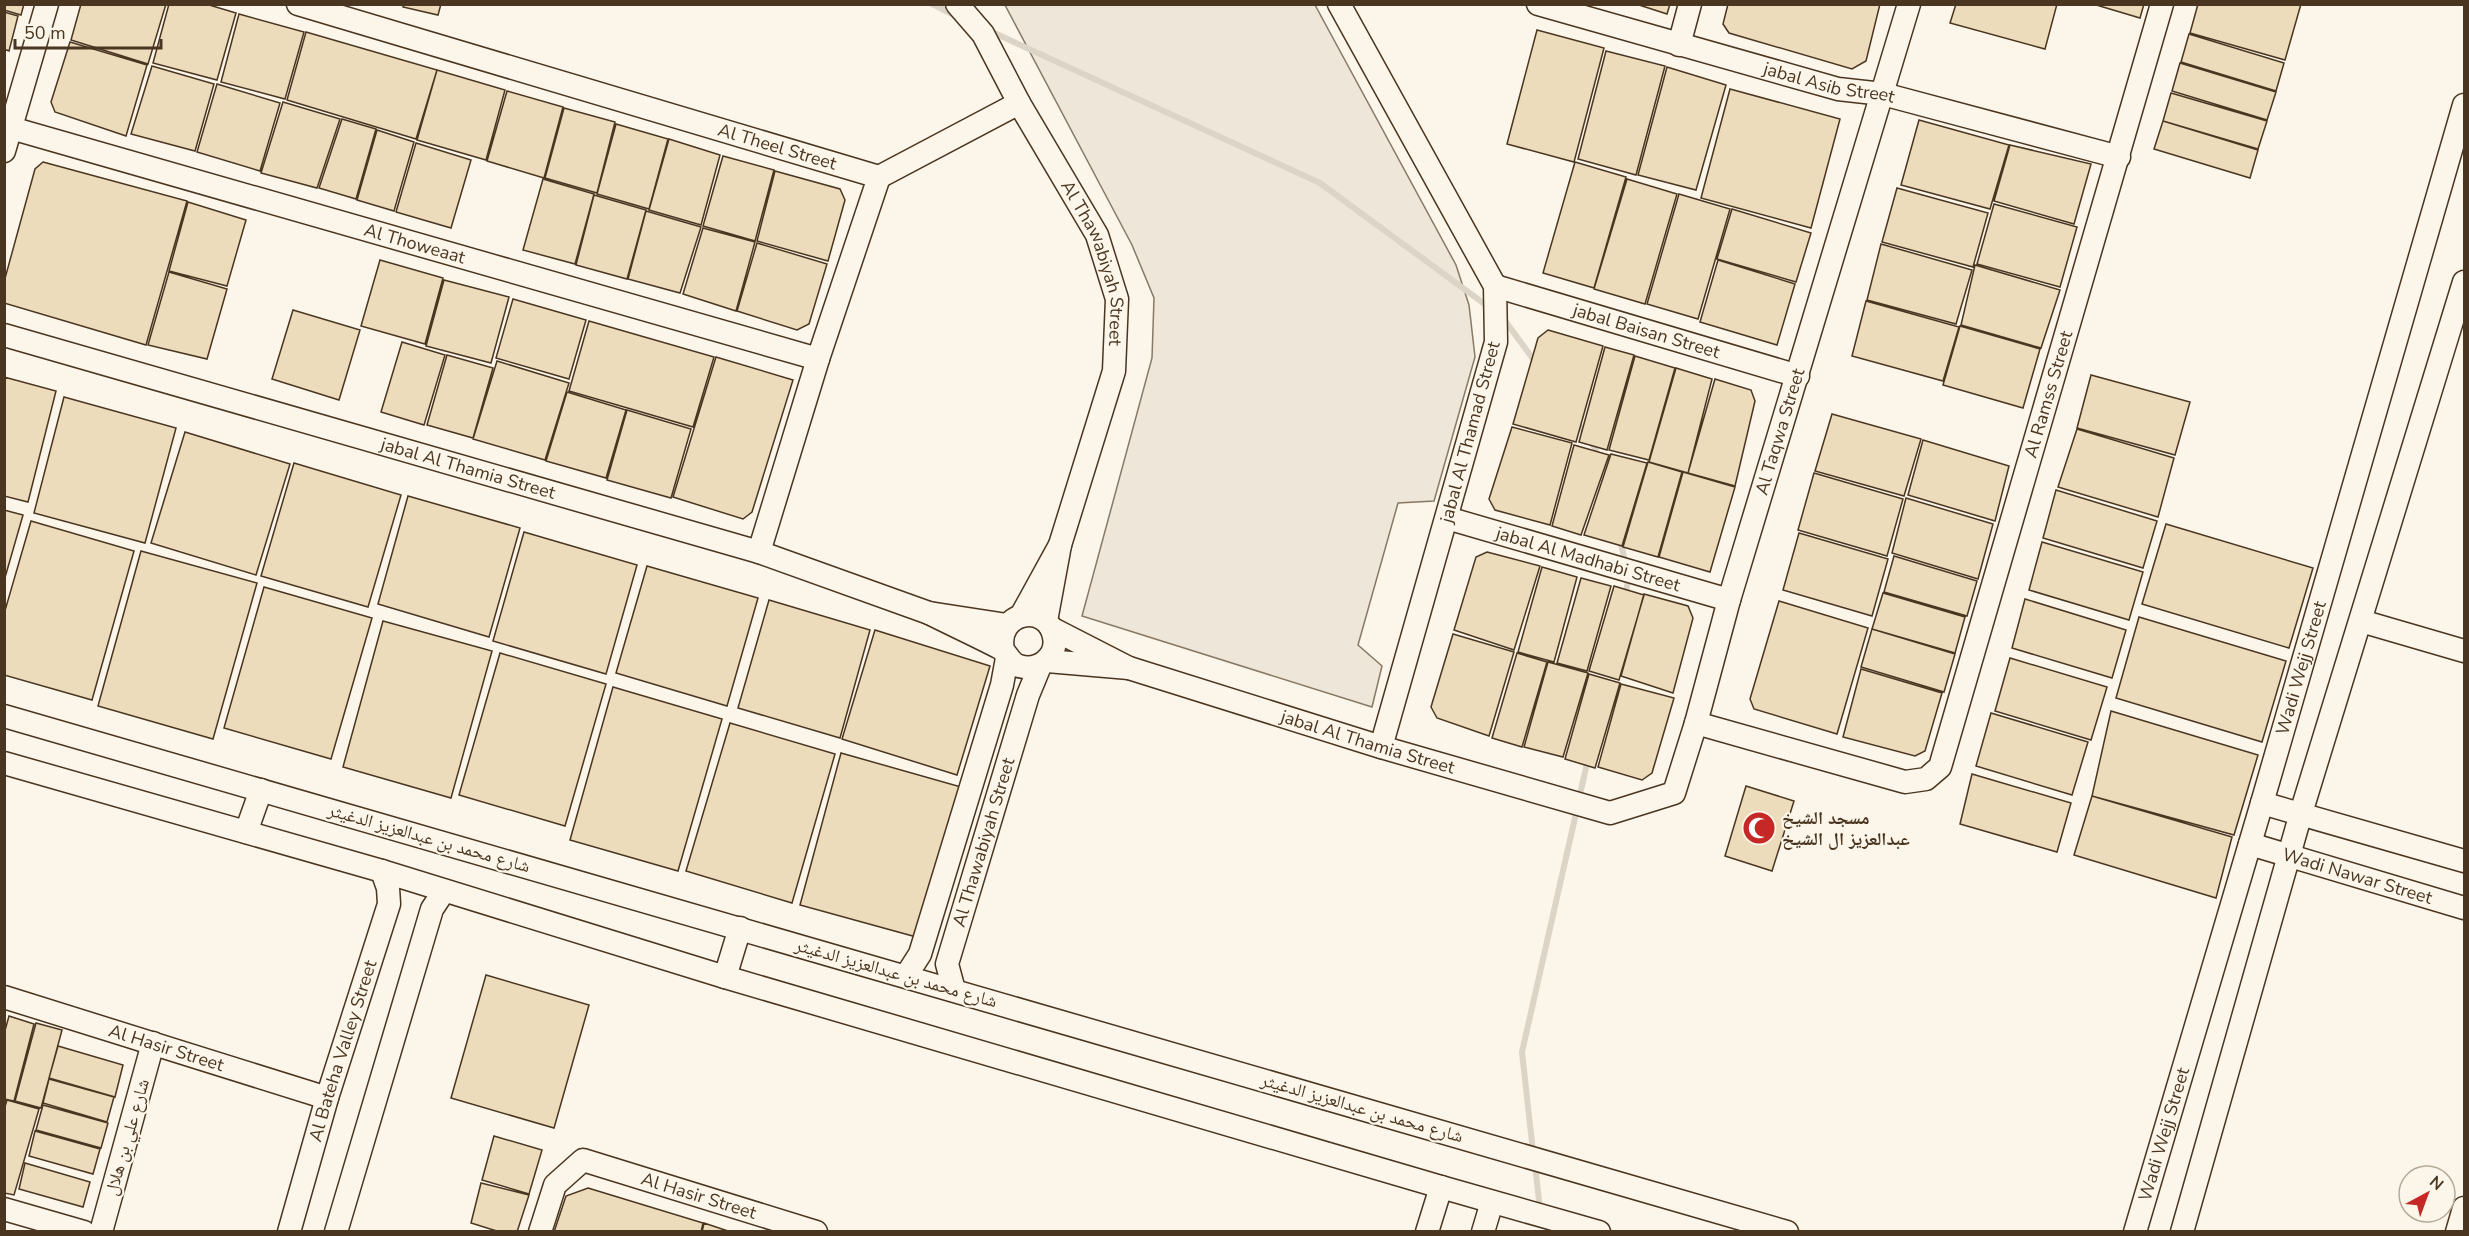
<svg xmlns="http://www.w3.org/2000/svg" width="2469" height="1236" font-family="'Nunito Sans','Noto Naskh Arabic',sans-serif">
  <style>
    .green { fill: #ede6d9; stroke: #887966; stroke-width: 1.5 }
    .lines { fill: none; stroke-linecap: round; stroke-linejoin: round }
    .stream { stroke: #dcd4c6; stroke-width: 6 }
    .building { fill: #ecdcbc; stroke: #4a3520; stroke-width: 1.5 }
    .minor-casing { stroke: #4a3520; stroke-width: 25 }
    .minor { stroke: #fbf6e9; stroke-width: 22 }
    .labels { text-anchor: middle; stroke-width: 4.5; stroke-linejoin: round; paint-order: stroke }
    .street-label { font-size: 18px; fill: #4a3520; stroke: #fbf6e9 }
    .poi-label { font-size: 18px; font-weight: bold; fill: #4a3520; stroke: #fbf6e9; text-anchor: start }
  </style>
  <rect width="100%" height="100%" fill="#fbf6e9"/>
  <path class="green" d="M1005,5h310l141,260 13,40 6,52 -41,144 -36,2 -40,142 24,21 -10,41 -290,-91 70,-258 2,-60 -22,-53z"/>
  <g class="lines">
    <path class="stream" d="M932,4l24,12
      M990,31l330,152 170,125
      M1503,318l33,45
      M1576,421l19,27 3,10
      M1620,540l6,25
      M1625,597l4,-22
      M1579,799l9,-40
      M1533,1152l-11,-100 55,-243
      M1535,1165l5,44"/>
  </g>
  <path class="building" d="M4,4h20l-3,11 -17,-5z
    M81,4h85l-18,60 -77,-24z
    M169,4h37l30,9 -19,67 -64,-17z
    M404,4h37l-3,11 -35,-8z
    M1636,4h34l-3,10z
    M1728,4h152l-14,57 -14,8 -123,-36 -6,-9z
    M1956,4h101l-12,45 -95,-26z
    M2093,4h51l-4,14z
    M2198,4h103l-16,56 -95,-27z
    M4,12l14,4 -9,35 -5,-2z
    M239,14l65,18 -19,67 -64,-17z
    M1537,30l67,18 -30,114 -67,-18z
    M306,32l131,38 -21,69 -129,-39z
    M2189,34l95,29 -8,28 -95,-29z
    M70,42l77,23 -21,71 -71,-24 -4,-10z
    M1606,51l59,15 -29,109 -58,-16z
    M2180,63l96,29 -9,28 -95,-29z
    M152,66l62,18 -19,67 -64,-17z
    M1667,67l59,18 -30,105 -58,-15z
    M437,70l68,20 -19,70 -69,-20z
    M217,84l63,19 -20,68 -63,-19z
    M1730,89l110,30 -29,109 -110,-30z
    M507,91l56,16 -19,71 -57,-17z
    M2171,93l96,28 -9,28 -95,-28z
    M283,102l57,17 -23,69 -56,-15z
    M564,108l51,14 -18,71 -52,-15z
    M342,119l34,10 -20,70 -37,-11z
    M1919,120l90,25 -19,64 -89,-24z
    M2163,121l95,29 -8,28 -96,-29z
    M616,124l52,15 -19,70 -52,-15z
    M377,130l37,12 -20,69 -37,-11z
    M669,139l51,16 -19,70 -52,-15z
    M416,143l55,17 -20,68 -55,-16z
    M2010,145l81,19 -17,60 -80,-23z
    M723,156l51,14 -19,71 -52,-15z
    M43,162l144,39 -41,144 -142,-42v-21l31,-113z
    M1575,162l51,15 -32,111 -51,-15z
    M775,171l65,18 5,11 -17,61 -71,-20z
    M543,179l51,15 -19,70 -52,-14z
    M1627,179l50,15 -32,110 -51,-15z
    M1897,188l91,25 -15,54 -91,-25z
    M1679,194l51,15 -32,110 -51,-15z
    M594,195l52,15 -19,69 -51,-14z
    M188,202l58,18 -19,66 -58,-15z
    M1994,204l83,23 -17,60 -83,-23z
    M1732,209l79,24 -15,49 -79,-23z
    M646,211l55,16 -21,66 -52,-14z
    M703,228l52,14 -19,69 -53,-17z
    M757,243l70,21 -18,60 -12,6 -60,-19z
    M1881,244l91,26 -16,54 -89,-24z
    M380,260l63,18 -18,66 -64,-18z
    M1718,260l77,24 -18,61 -77,-23z
    M1975,265l85,25 -19,58 -80,-23z
    M169,272l58,17 -20,70 -59,-14z
    M444,280l65,17 -18,66 -65,-17z
    M513,299l73,21 -17,59 -73,-21z
    M1866,301l93,26 -16,54 -91,-25z
    M293,310l67,20 -21,70 -67,-21z
    M589,321l125,36 -21,70 -124,-36z
    M1960,326l80,23 -17,59 -80,-23z
    M1548,330l55,16 -27,96 -63,-18 25,-86z
    M402,342l43,13 -21,70 -43,-13z
    M1605,347l29,8 -27,95 -28,-8z
    M447,355l46,13 -20,70 -46,-13z
    M1635,356l40,12 -26,92 -40,-10z
    M716,357l77,23 -41,132 -9,7 -70,-22z
    M497,361l72,22 -24,77 -72,-21z
    M1676,368l36,11 -24,94 -39,-11z
    M2091,375l99,27 -15,53 -98,-27z
    M4,377l52,14 -28,111 -24,-6z
    M1715,379l36,11 4,11 -20,85 -47,-13z
    M567,392l59,18 -20,68 -60,-17z
    M64,397l112,31 -31,115 -111,-30z
    M627,410l64,19 -20,69 -64,-18z
    M1832,414l89,25 -17,57 -89,-25z
    M1512,427l60,16 -22,82 -55,-15 -6,-11z
    M2077,429l97,29 -16,59 -100,-30z
    M185,432l105,32 -34,111 -105,-32z
    M1923,440l86,26 -14,55 -87,-26z
    M1574,445l35,10 -28,80 -29,-9z
    M1611,454l36,9 -25,83 -38,-11z
    M1648,462l34,10 -24,85 -35,-10z
    M294,463l107,32 -33,112 -107,-31z
    M1683,472l52,15 -25,85 -51,-15z
    M1814,473l89,26 -16,57 -89,-26z
    M2056,490l101,31 -14,47 -100,-30z
    M408,496l112,32 -31,109 -111,-33z
    M1906,498l87,26 -15,55 -86,-26z
    M4,510l19,5 -19,66z
    M31,521l103,30 -42,149 -88,-25v-61z
    M2166,524l147,44 -24,80 -147,-44z
    M524,532l113,33 -31,109 -113,-33z
    M1799,533l89,26 -16,57 -89,-26z
    M2042,542l101,30 -14,48 -100,-30z
    M141,551l116,32 -44,156 -115,-33z
    M1487,552l53,14 -26,84 -60,-20 22,-73z
    M1894,556l83,25 -10,35 -83,-24z
    M647,566l111,32 -31,108 -111,-33z
    M1542,567l35,10 -23,85 -36,-10z
    M1581,578l30,8 -24,85 -30,-8z
    M1614,586l30,9 -25,85 -30,-9z
    M264,587l108,31 -41,141 -107,-31z
    M1883,593l82,24 -10,36 -83,-24z
    M1644,594l44,12 5,12 -20,75 -52,-17z
    M2025,599l101,31 -14,48 -100,-30z
    M769,600l101,30 -30,108 -102,-30z
    M1779,601l89,27 -31,106 -83,-25 -4,-10z
    M2139,617l147,44 -24,81 -146,-44z
    M383,621l109,30 -41,147 -108,-31z
    M1872,629l83,25 -11,38 -83,-25z
    M875,630l115,36 -33,109 -115,-36z
    M1453,634l61,18 -25,84 -52,-18 -6,-11z
    M500,653l106,31 -41,142 -106,-31z
    M1517,653l30,9 -25,85 -30,-9z
    M2010,658l97,29 -16,53 -96,-29z
    M1548,662l40,11 -25,84 -39,-10z
    M1861,669l81,24 -17,58 -10,5 -72,-19z
    M1589,674l31,9 -25,85 -30,-9z
    M1621,684l53,14 -22,75 -10,7 -44,-13z
    M613,687l109,32 -44,152 -108,-31z
    M2111,711l147,44 -24,80 -142,-39z
    M1991,713l97,29 -16,53 -96,-29z
    M730,723l105,31 -43,149 -106,-32z
    M841,753l120,34 -41,151 -120,-33z
    M1972,774l99,29 -14,49 -97,-28z
    M1746,786l48,15 -22,70 -47,-15z
    M2092,796l140,41 -16,61 -142,-43z
    M486,975l103,30 -35,123 -103,-30z
    M9,1016l25,8 -20,77 -10,-2v-65z
    M36,1023l26,7 -21,78 -26,-7z
    M58,1046l65,19 -8,32 -66,-19z
    M49,1079l65,18 -7,25 -64,-19z
    M7,1100l32,9 -25,86 -10,-2v-83z
    M43,1105l65,18 -7,25 -65,-18z
    M35,1131l65,18 -7,25 -64,-18z
    M494,1136l48,14 -13,44 -47,-14z
    M25,1163l65,19 -7,25 -64,-18z
    M481,1183l48,12 -12,37h-17l-29,-9z
    M588,1188l115,35 -2,9h-147l12,-36z
    M704,1223l27,9h-29z"/>
  <g class="lines">
    <defs>
      <g id="minor">
        <path id="s1" d="M298,4l581,173 -61,182 -59,193"/>
        <path id="s2" d="M957,4l26,30 36,69 78,132 20,64 -3,72 -54,174"/>
        <path d="M1339,4l156,282 1,56 -115,405"/>
        <path id="s3" d="M1538,4l300,85 45,5 236,63"/>
        <path d="M1679,45l11,-41"/>
        <path id="s4" d="M11,128l807,231"/>
        <path d="M4,151l43,-147"/>
        <path d="M879,177l140,-74"/>
        <path id="s5" d="M1495,286l303,90"/>
        <path id="s6" d="M4,335l755,217 170,61"/>
        <path id="s7" d="M1447,518l282,82"/>
        <path d="M1021,616l39,-71 -14,76"/>
        <path d="M2361,621l103,30"/>
        <path d="M1003,650c-8,-39 45,-48 51,-13 4,20 -16,35 -35,29 -10,-3 -11,-13 -19,-18 -23,-12 -47,-23 -71,-35l78,12"/>
        <path d="M1047,661l82,7 -78,-40"/>
        <path id="s8" d="M1129,668l252,79 229,66 64,-20 22,-70 33,-123 180,-596"/>
        <path d="M4,716l1783,516"/>
        <path id="s9" d="M1696,723l209,59 21,-3 14,-12 222,-763"/>
        <path d="M4,763l378,108 343,106 716,210 158,45"/>
        <path d="M2262,803l202,58"/>
        <path d="M246,832l15,-42"/>
        <path id="s10" d="M2250,844l214,64"/>
        <path d="M906,976l14,-22 82,-269 5,-27"/>
        <path d="M725,977l15,-49"/>
        <path id="s11" d="M954,990l-7,-26 81,-269 12,-29"/>
        <path id="s12" d="M4,997l323,101"/>
        <path d="M4,1209l80,23"/>
        <path d="M101,1232l52,-189"/>
        <path id="s13" d="M289,1232l38,-134 62,-194 -1,-16 -6,-17"/>
        <path d="M336,1232l96,-323 12,-18"/>
        <path id="s14" d="M540,1232l15,-47 28,-25 233,72"/>
        <path d="M1427,1232l14,-45"/>
        <path d="M1483,1232l9,-30"/>
        <path id="s15" d="M2135,1232l127,-429 202,-698"/>
        <path d="M2182,1232l119,-419 163,-531"/>
        <path d="M2457,1232l7,-24"/>
      </g>
    </defs>
    <use href="#minor" class="minor-casing"/>
    <use href="#minor" class="minor"/>
  </g>
  <defs>
    <symbol id="mosque-disc" viewBox="-11 -11 22 22"><circle r="9.5" fill="#c62828" stroke="#fbf6e9"/><path d="M3.5-4.9A6 6 0 1 0 3.5 4.9A5 5 0 1 1 3.5-4.9Z" fill="#fff"/></symbol>
  </defs>
  <g fill-rule="evenodd">
    <use href="#mosque-disc" x="1740" y="809" width="38" height="38"/>
  </g>
  <g class="labels">
    <g class="street-label">
      <text dy="6" stroke="none"><textPath href="#s3" startOffset="302">jabal Asib Street</textPath></text>
      <text dy="6" stroke="none"><textPath href="#s1" startOffset="500">Al Theel Street</textPath></text>
      <text dy="6" stroke="none"><textPath href="#s4" startOffset="420">Al Thoweaat</textPath></text>
      <text dy="6" stroke="none"><textPath href="#s2" startOffset="297">Al Thawabiyah Street</textPath></text>
      <text dy="6" stroke="none"><textPath href="#s5" startOffset="158">jabal Baisan Street</textPath></text>
      <text dy="6" stroke="none"><textPath href="#s9" startOffset="645">Al Ramss Street</textPath></text>
      <text dy="6" stroke="none"><textPath href="#s8" startOffset="946">Al Taqwa Street</textPath></text>
      <text transform="translate(1470 432) rotate(-75)" y="6">jabal Al Thamad Street</text>
      <text dy="6" stroke="none"><textPath href="#s6" startOffset="483">jabal Al Thamia Street</textPath></text>
      <text dy="6" stroke="none"><textPath href="#s7" startOffset="147">jabal Al Madhabi Street</textPath></text>
      <text dy="6" stroke="none"><textPath href="#s15" startOffset="588">Wadi Wejj Street</textPath></text>
      <text dy="6" stroke="none"><textPath href="#s8" startOffset="250">jabal Al Thamia Street</textPath></text>
      <text transform="translate(429 838) rotate(16)" y="6">شارع محمد بن عبدالعزيز الدغيثر</text>
      <text dy="6" stroke="none"><textPath href="#s11" startOffset="154">Al Thawabiyah Street</textPath></text>
      <text dy="6" stroke="none"><textPath href="#s10" startOffset="112">Wadi Nawar Street</textPath></text>
      <text transform="translate(896 973) rotate(16)" y="6">شارع محمد بن عبدالعزيز الدغيثر</text>
      <text dy="6" stroke="none"><textPath href="#s12" startOffset="170">Al Hasir Street</textPath></text>
      <text dy="6" stroke="none"><textPath href="#s13" startOffset="189">Al Bateha Valley Street</textPath></text>
      <text transform="translate(1362 1108) rotate(16)" y="6">شارع محمد بن عبدالعزيز الدغيثر</text>
      <text dy="6" stroke="none"><textPath href="#s15" startOffset="102">Wadi Wejj Street</textPath></text>
      <text transform="translate(127 1137) rotate(-74)" y="6">شارع علي بن هلال</text>
      <text dy="6" stroke="none"><textPath href="#s14" startOffset="208">Al Hasir Street</textPath></text>
    </g>
    <g class="poi-label">
      <text x="1782" y="824">مسجد الشيخ<tspan x="1782" dy="21">عبدالعزيز ال الشيخ</tspan></text>
    </g>
  </g>
  <rect width="2469" height="1236" fill="none" stroke="#4a3520" stroke-width="12"/>
  <g transform="translate(2427 1194) rotate(41)"><circle r="28" fill="#fbf6e9" stroke="#b4a999" stroke-width="1.5"/>
  <path d="M0-4.5L10 22L0 15L-10 22Z" fill="#c62828"/>
  <text y="-9" font-size="16" font-weight="bold" text-anchor="middle" fill="#4a3520">N</text>
  </g>
  <path d="M15 39v9h146v-9" fill="none" stroke="#4a3520" stroke-width="3"/>
  <text x="24" y="39" font-size="18" fill="#4a3520" stroke="#fbf6e9" stroke-width="4.5" paint-order="stroke">50 m</text>
</svg>
